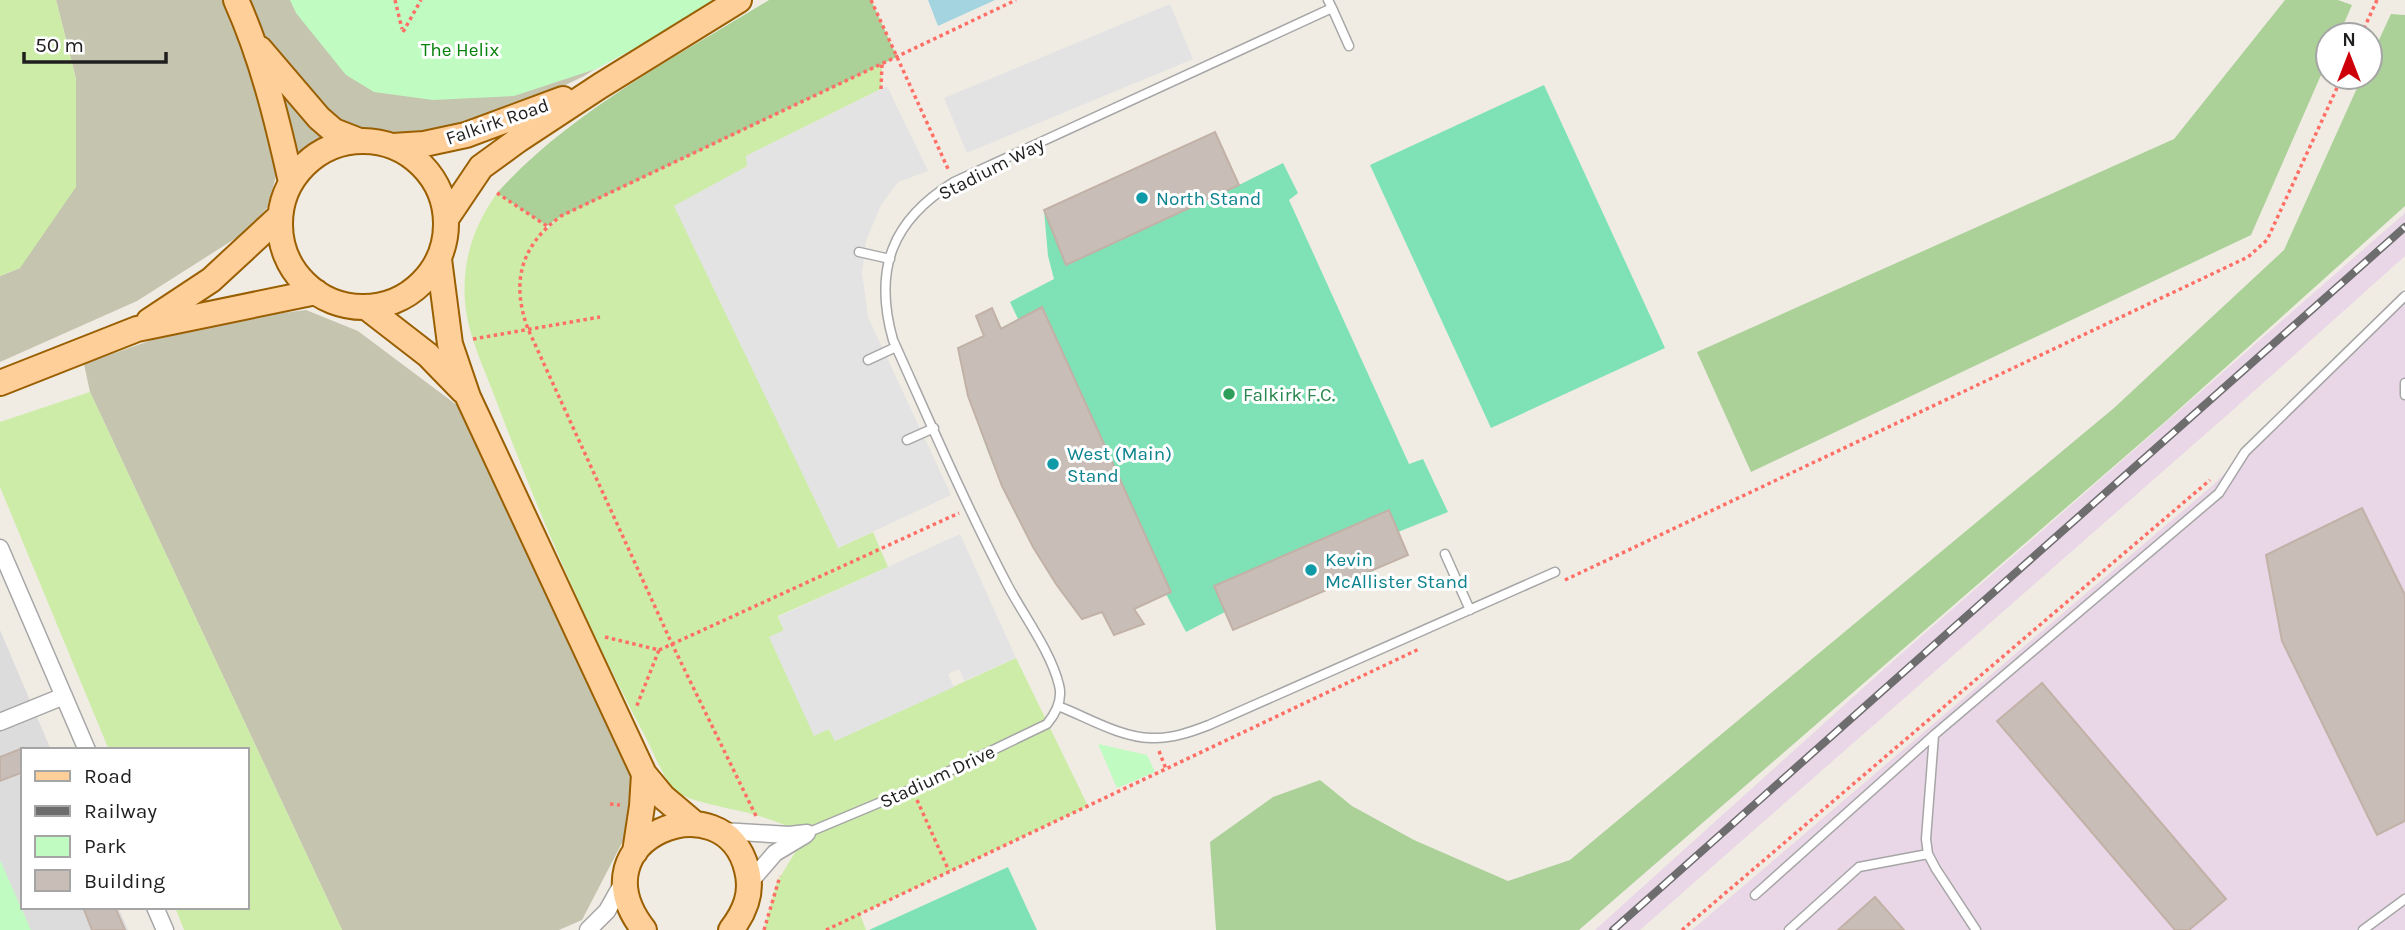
<svg xmlns="http://www.w3.org/2000/svg" width="2405" height="930" font-family="Karla,sans-serif">
  <style>
    .residential { fill: #dddcdc }
    .industrial { fill: #e9d6e7 }
    .construction { fill: #c5c4af }
    .grass { fill: #cdeca8 }
    .forest { fill: #abd198 }
    .park { fill: #c0fbc2 }
    .pitch { fill: #7fe2b7 }
    .parking { fill: #e3e3e3 }
    .water { fill: #a3d4df }
    .building { fill: #c8beb7; stroke: #c2b1a6; stroke-width: 2 }
    .lines { fill: none; stroke-linecap: round; stroke-linejoin: round }
    .lane-casing { stroke: #a6a6a6; stroke-width: 11 }
    .street-casing { stroke: #a6a6a6; stroke-width: 19 }
    .primary-casing { stroke: #995f00; stroke-width: 28 }
    .path { stroke: #ff6f66; stroke-width: 3.5; stroke-dasharray: 3.5 3.5; stroke-linecap: butt }
    .lane { stroke: #fff; stroke-width: 8 }
    .street { stroke: #fff; stroke-width: 16 }
    .primary { stroke: #ffcf9a; stroke-width: 24 }
    .rail-casing { stroke: #6d6d6d; stroke-width: 8 }
    .rail { stroke: #fff; stroke-width: 5; stroke-dasharray: 16; stroke-linecap: butt }
    .culture-dot { fill: #0f9aa8; stroke: #fff; stroke-width: 2.5 }
    .leisure-dot { fill: #2e9e5b; stroke: #fff; stroke-width: 2.5 }
    .labels { text-anchor: middle; stroke-width: 6; stroke-linejoin: round; paint-order: stroke }
    .park-label { font-size: 19px; fill: #07820c; stroke: #fff }
    .street-label { font-size: 19px; fill: #1f1f1f; stroke: #fff }
    .culture-label { font-size: 19px; fill: #0d838f; stroke: #fff; text-anchor: start }
    .leisure-label { font-size: 19px; fill: #27864d; stroke: #fff; text-anchor: start }
  </style>
  <rect width="100%" height="100%" fill="#f0ece4"/>
  <path class="residential" d="M0,630l51,120h-28v157h95l10,23h-128z"/>
  <path class="industrial" d="M2405,213v43l-171,153 -594,521h-45l298,-269z
    M2405,296v634h-713l521,-445z"/>
  <path class="construction" d="M56,0h650l-122,76 -86,42 -79,20 -54,-4 -42,3 -47,39 -9,32 -23,25 -107,68 -137,61v-86l20,-8 56,-189z
    M306,310l52,21 100,75 174,369 -8,64 -42,81 -23,10h-217l-252,-538 -6,-28 113,-40z"/>
  <path class="grass" d="M0,0h56l20,79v108l-56,81 -20,8z
    M882,64l-1,25 -135,67 92,392 35,-16 15,35 -110,49 6,15 -14,6 44,98 15,-6 6,12 181,-83 72,148 -228,108 6,16h-102l13,-48 30,-49c-18,-6 -36,-14 -55,-19 -17,-5 -64,-12 -76,-23 -12,-11 -23,-40 -31,-55 -56,-105 -104,-217 -146,-328 -12,-34 -31,-70 -34,-106 -3,-41 8,-75 32,-109l50,33 -5,8 16,-16z
    M90,392l252,538h-158l-9,-23h72v-157h-138l-109,-263v-65z"/>
  <path class="forest" d="M769,0h102l26,57 -339,161 -11,8 -50,-33c74,-82 178,-135 272,-193z
    M2285,0h53l14,5 -13,30h-11v24l-77,176 -500,237 -54,-120 477,-213z
    M2391,14l14,1v191l-239,215 -587,509h-363l-6,-88 63,-45 47,-17 32,26 62,34 94,41 62,-21 544,-452 170,-158 78,-173h8v-18z"/>
  <path class="park" d="M290,0h434l-128,69 -82,27 -81,4 -59,-8 -28,-17 -50,-62z
    M1098,744l49,11 8,17 -38,16z
    M0,860l31,70h-31z"/>
  <path class="pitch" d="M1544,85l121,263 -174,80 -121,-263z
    M1215,132l24,53 44,-22 15,30 -9,7 120,264 14,-5 25,53 -50,20 10,23 -175,75 -8,-18 -39,20 -20,-38 -32,15 10,15 -30,11 -12,-23 -20,7c-62,-83 -103,-168 -124,-271l26,-12 -8,-20 16,-8 9,20 17,-9 -8,-17 44,-23 -6,-23 -4,-46z
    M1008,867l29,63h-168z"/>
  <path class="parking" d="M1170,4l23,55 -226,94 -23,-55z
    M887,86l41,85 -30,11 -17,23 -15,36 -4,32 6,44 83,178 -113,53 -164,-342 73,-40 -1,-10z
    M960,534l56,124 -52,23 -5,-12 -11,5 6,13 -119,54 -6,-12 -15,7 -45,-99 15,-7 -6,-13z"/>
  <path class="water" d="M928,0h67l-57,26z"/>
  <path class="building" d="M1215,132l24,53 -173,80 -22,-55z
    M1042,307l129,285 -37,17 10,15 -30,11 -12,-23 -20,7 -26,-35 -23,-37 -31,-61 -34,-90 -10,-48 26,-12 -8,-20 16,-8 9,21z
    M2362,508l43,87v226l-28,14 -95,-194 -16,-86z
    M1389,510l19,45 -175,75 -19,-44z
    M2042,683l184,216 -37,31h-14l-178,-209z
    M23,748v24l-23,9v-24z
    M1875,897l29,33h-66z
    M83,907h32l10,23h-33z"/>
  <g class="lines">
    <defs>
      <path id="lane" d="M1332,8l17,38
        M859,252l31,7
        M868,360l28,-13
        M2405,383v12
        M907,440l27,-12
        M1445,554l25,56
        M1058,706c29,11 61,31 93,32 20,1 40,-6 58,-13l346,-153
        M1934,735l-8,104 2,15 8,15 40,61
        M807,833l105,-44 135,-65c9,-11 16,-24 12,-39 -8,-33 -35,-69 -51,-99 -42,-80 -78,-164 -115,-246 -20,-71 -1,-120 61,-158l378,-174 -4,-8
        M1755,895l179,-160 285,-242 26,-41 160,-156
        M1789,930l70,-63 69,-13
        M2363,930l42,-31"/>
      <path id="street" d="M0,548l87,202
        M0,722l64,-26
        M722,831l67,4 18,-2
        M749,883l26,-30 30,-18
        M155,907l10,23
        M588,930l19,-19 18,-32"/>
      <path id="primary" d="M236,0c26,58 41,119 55,182
        M260,49l59,69 15,13 23,9
        M280 224a83 83 0 1 1 166 0a83 83 0 1 1-166 0Z
        M393,146l31,-2 42,-9 97,-36
        M446,219l35,-52 37,-27 82,-54 139,-86
        M439,259l11,85 18,53 176,377 19,23 32,27
        M366,307l62,48 35,36
        M149,321l62,-41 68,-63
        M0,383l137,-54 179,-37
        M635,852l7,-46 2,-32
        M644,930c-72,-92 81,-152 103,-60 6,23 -2,42 -16,60"/>
    </defs>
    <use href="#lane" class="lane-casing"/>
    <use href="#street" class="street-casing"/>
    <use href="#primary" class="primary-casing"/>
    <path class="path" d="M395,0l7,29
      M871,0l78,171
      M403,32l18,-32
      M2361,35l16,-35
      M881,89l1,-25
      M497,193l50,33
      M473,339l127,-22
      M1565,580l683,-323 19,-17 75,-163
      M605,637l54,13 -23,58
      M659,650l300,-137
      M1159,751l7,18
      M917,800l32,71
      M610,804l10,1
      M756,816l-84,-172 -144,-315c-17,-46 -8,-83 33,-113l455,-216
      M764,930l16,-54
      M826,930l593,-281
      M1682,930l528,-450"/>
    <use href="#lane" class="lane"/>
    <use href="#street" class="street"/>
    <use href="#primary" class="primary"/>
    <defs>
      <path id="rail" d="M1613,930l792,-703"/>
    </defs>
    <use href="#rail" class="rail-casing"/>
    <use href="#rail" class="rail"/>
  </g>
  <g class="culture-dot">
    <circle cx="1142" cy="198" r="7"/>
    <circle cx="1053" cy="464" r="7"/>
    <circle cx="1311" cy="570" r="7"/>
  </g>
  <circle class="leisure-dot" cx="1229" cy="394" r="7"/>
  <g class="labels">
    <g class="park-label">
      <text x="460" y="56">The Helix</text>
    </g>
    <g class="street-label">
      <text transform="translate(497 121) rotate(-19)" y="7">Falkirk Road</text>
      <text transform="translate(991 168) rotate(-27)" y="7">Stadium Way</text>
      <text transform="translate(937 776) rotate(-25)" y="7">Stadium Drive</text>
    </g>
    <g class="culture-label">
      <text x="1156" y="205">North Stand</text>
      <text x="1067" y="460">West (Main)<tspan x="1067" dy="22">Stand</tspan></text>
      <text x="1325" y="566">Kevin<tspan x="1325" dy="22">McAllister Stand</tspan></text>
    </g>
    <g class="leisure-label">
      <text x="1243" y="401">Falkirk F.C.</text>
    </g>
  </g>
  <rect x="21" y="748" width="228" height="161" fill="#ffffff" stroke="#a5a5a5" stroke-width="2"/>
  <rect x="35" y="771" width="35" height="10" fill="#ffcf9a" stroke="#a5a5a5" stroke-width="2"/>
  <text x="84" y="783" font-size="21" fill="#1f1f1f">Road</text>
  <rect x="35" y="806" width="35" height="10" fill="#6d6d6d" stroke="#a5a5a5" stroke-width="2"/>
  <text x="84" y="818" font-size="21" fill="#1f1f1f">Railway</text>
  <rect x="35" y="836" width="35" height="21" fill="#c0fbc2" stroke="#a5a5a5" stroke-width="2"/>
  <text x="84" y="853" font-size="21" fill="#1f1f1f">Park</text>
  <rect x="35" y="870" width="35" height="21" fill="#c8beb7" stroke="#a5a5a5" stroke-width="2"/>
  <text x="84" y="888" font-size="21" fill="#1f1f1f">Building</text>
  <g transform="translate(2349 56)"><circle r="33" fill="#ffffff" stroke="#a5a5a5" stroke-width="2"/>
  <path d="M0-5L12 26L0 18L-12 26Z" fill="#cd000a"/>
  <text y="-10" font-size="19" font-weight="bold" text-anchor="middle" fill="#1f1f1f">N</text>
  </g>
  <path d="M24 52v10h142v-10" fill="none" stroke="#1f1f1f" stroke-width="3.5"/>
  <text x="35" y="52" font-size="21" fill="#1f1f1f" stroke="#ffffff" stroke-width="5" paint-order="stroke">50 m</text>
</svg>
